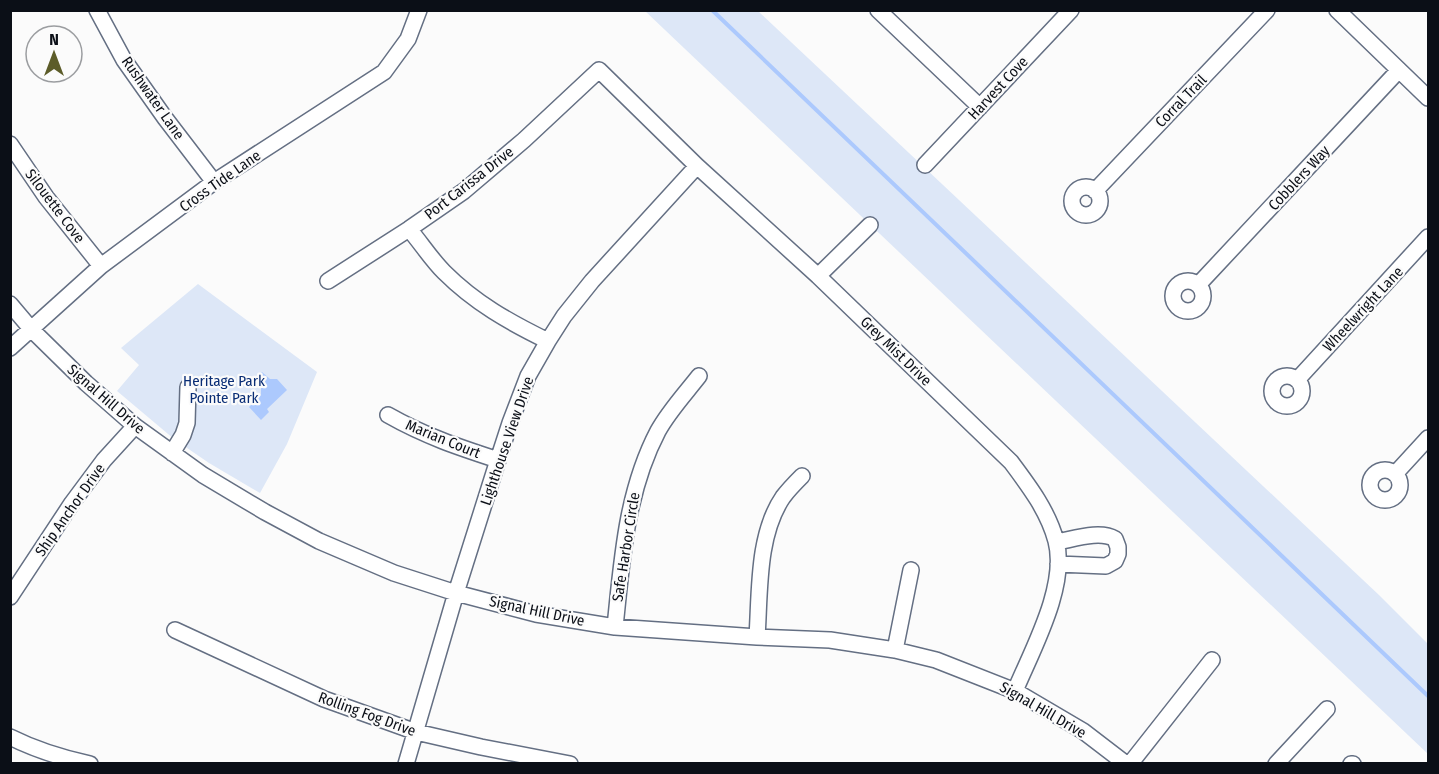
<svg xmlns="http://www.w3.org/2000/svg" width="1439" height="774" font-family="'Fira Sans Condensed',sans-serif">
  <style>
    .green { fill: #dde7f7 }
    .water { fill: #acc9fd }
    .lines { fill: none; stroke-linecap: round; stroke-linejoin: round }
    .stream { stroke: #acc9fd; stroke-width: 4 }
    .minor-casing { stroke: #646f83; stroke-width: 18 }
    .minor { stroke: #fff; stroke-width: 15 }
    .labels { text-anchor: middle; stroke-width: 4.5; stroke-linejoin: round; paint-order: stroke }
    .street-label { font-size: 15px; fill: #0b0f17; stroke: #fbfbfb }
    .park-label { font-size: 15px; fill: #092d75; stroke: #fbfbfb }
  </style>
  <rect width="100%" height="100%" fill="#fbfbfb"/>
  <path class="green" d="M645,11h113l621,584 49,49v110z
    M198,284l119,88 -30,72 -27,49 -51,-30 -35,-24 -57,-48 22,-26 -18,-17z"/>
  <path class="water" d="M262,372l8,7h7l10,11 -20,19 2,3 -8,8 -12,-13 12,-12v-9l-7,-7z"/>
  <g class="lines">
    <path class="stream" d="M712,10l716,686"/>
    <defs>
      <path id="minor" d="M97,10l27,50 41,58 49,64
        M878,10l102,97
        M1337,10l91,88
        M10,144l36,53 55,69
        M925,165l146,-155
        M1072 201a14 14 0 1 1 28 0a14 14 0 1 1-28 0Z
        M1095,191l172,-181
        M409,229c12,14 22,30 35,43 31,31 65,50 104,69
        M818,276l52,-51
        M328,281l81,-52 55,-38 60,-51 75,-70 98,96 121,110 193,186c18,24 37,49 45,79 12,45 -24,109 -41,150
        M1173 296a15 15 0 1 1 30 0a15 15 0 1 1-30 0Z
        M1198,285l201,-215
        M10,304l22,26 54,53 49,43 68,49 62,37 54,29 75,32 62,20 80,21 79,13 142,10 73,3 65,10 41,10 79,31 68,40 43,33
        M10,348l91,-82 113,-84 170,-110 24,-33 11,-29
        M1272 391a15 15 0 1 1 30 0a15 15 0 1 1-30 0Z
        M1297,380l131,-143
        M388,415c37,21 70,32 110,45
        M172,453l11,-18 4,-12 1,-36
        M1370 485a15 15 0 1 1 30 0a15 15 0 1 1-30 0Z
        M1395,474l33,-36
        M1057,542c17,-3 43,-12 58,-3l3,8v7l-3,7 -9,5 -48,-2
        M10,597l62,-94 32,-43 31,-34
        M615,627c7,-67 11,-135 43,-196 11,-20 27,-37 41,-55
        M175,630l149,69 92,33 65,15 89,17
        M757,637c3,-45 0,-102 26,-140 6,-8 13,-15 19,-21
        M895,650l16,-80
        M10,737c26,13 52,21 80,27
        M406,764l50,-171 42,-133 12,-37 18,-47 20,-35 16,-25 28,-35 105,-115
        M1130,764l82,-104
        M1276,764l51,-55
        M1351,764h2"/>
    </defs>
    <use href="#minor" class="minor-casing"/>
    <use href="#minor" class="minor"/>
  </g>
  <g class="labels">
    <g class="street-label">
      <text transform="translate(998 88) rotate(-47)" y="5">Harvest Cove</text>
      <text transform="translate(153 98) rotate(55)" y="5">Rushwater Lane</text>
      <text transform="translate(1181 101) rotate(-46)" y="5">Corral Trail</text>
      <text transform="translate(1299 178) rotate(-47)" y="5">Cobblers Way</text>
      <text transform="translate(220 181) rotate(-35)" y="5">Cross Tide Lane</text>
      <text transform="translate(469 183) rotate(-38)" y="5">Port Carissa Drive</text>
      <text transform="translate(55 206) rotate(53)" y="5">Silouette Cove</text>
      <text transform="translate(1363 309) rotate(-47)" y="5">Wheelwright Lane</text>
      <text transform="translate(896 351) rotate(44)" y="5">Grey Mist Drive</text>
      <text transform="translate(106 399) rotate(41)" y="5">Signal Hill Drive</text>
      <text transform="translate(443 439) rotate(22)" y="5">Marian Court</text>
      <text transform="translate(507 441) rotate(-71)" y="5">Lighthouse View Drive</text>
      <text transform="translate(70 510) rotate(-55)" y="5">Ship Anchor Drive</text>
      <text transform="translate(626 547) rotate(-81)" y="5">Safe Harbor Circle</text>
      <text transform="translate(537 611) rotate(12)" y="5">Signal Hill Drive</text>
      <text transform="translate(1043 710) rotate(30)" y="5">Signal Hill Drive</text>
      <text transform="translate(367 714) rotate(20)" y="5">Rolling Fog Drive</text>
    </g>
    <g class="park-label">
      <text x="224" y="386">Heritage Park<tspan x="224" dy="17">Pointe Park</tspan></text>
    </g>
  </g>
  <rect width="1439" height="774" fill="none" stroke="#0b0f17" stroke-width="24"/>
  <g transform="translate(54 54)"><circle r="28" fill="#fbfbfb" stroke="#9b9da0" stroke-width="1.5"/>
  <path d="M0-4.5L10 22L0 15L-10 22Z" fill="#5c5c29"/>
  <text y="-9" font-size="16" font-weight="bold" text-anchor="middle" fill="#0b0f17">N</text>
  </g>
</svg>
